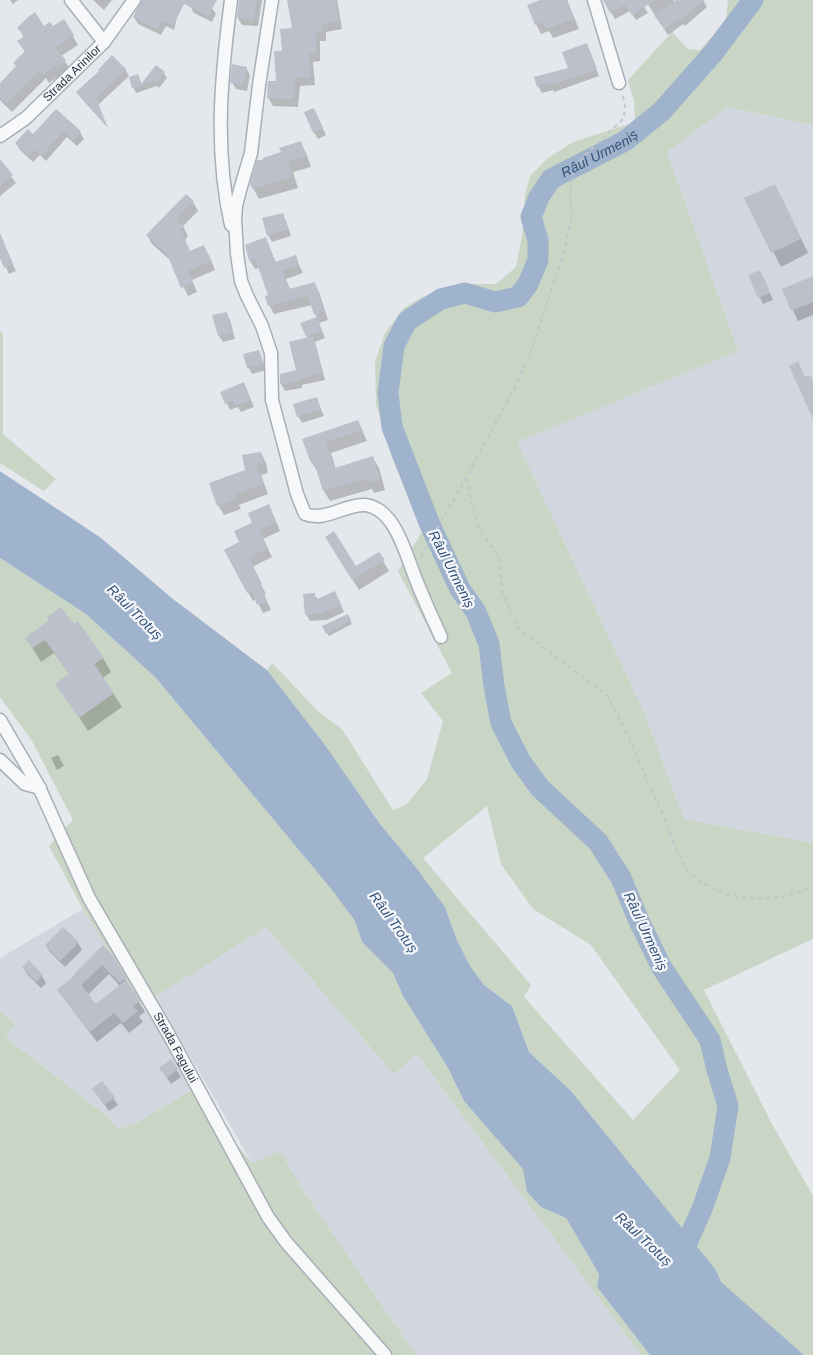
<svg xmlns="http://www.w3.org/2000/svg" width="813" height="1355" font-family="Arial,sans-serif">
  <style>
    .built { fill: #d2d6de }
    .green { fill: #c9d6c5; fill-rule: evenodd }
    .water { fill: #9fb4cc }
    .pier { fill: #e4e7ec }
    .shadow { fill: #0003; fill-rule: evenodd }
    .lines { fill: none; stroke-linecap: round; stroke-linejoin: round }
    .river { stroke: #9fb4cc; stroke-width: 21 }
    .building { fill: #bbc0ca }
    .street-casing { stroke: #a9aeb7; stroke-width: 15 }
    .path { stroke: #c2c5cb; stroke-width: 2; stroke-dasharray: 4 4; stroke-linecap: butt }
    .street { stroke: #f7f8fa; stroke-width: 12 }
    .labels { text-anchor: middle; stroke-width: 4.5; stroke-linejoin: round; paint-order: stroke }
    .street-label { font-size: 12px; fill: #2b3445; stroke: #f4f6f9 }
    .water-label { font-size: 14px; font-style: italic; fill: #34527a; stroke: #f4f6f9 }
  </style>
  <rect width="100%" height="100%" fill="#e4e7ec"/>
  <path class="built" d="M727,107l86,18v718l-129,-24 -40,-107 -127,-270 221,-91 -71,-199z
    M83,909l78,126 30,56 -57,33 -16,6 -12,-15 -100,-77 9,-14 -15,-13v-53z
    M266,927l128,147 23,-20 224,301h-225l-112,-163 -24,-41 -28,12 -96,-166 15,-12z"/>
  <path class="green" d="M728,0h85v125l-86,-18 -60,45 71,199 -221,91 127,270 40,107 129,24v96l-109,51 68,134 41,72v159h-9l-84,-73 -4,-12 -145,-179 -42,-39 -17,-46 -28,-21 -14,-19 -14,-28 -11,-31 -30,-41 -35,-42 -55,-79 -58,-75 5,-7 48,50 22,16 51,81 14,-6 20,-25 16,-58 -22,-28 31,-20 -54,-102 25,-41 -30,-70 -17,-56 -1,-42 10,-29 19,-25 18,-11 39,-13h35l20,-17 6,-31 3,-41 5,-19 17,-17 26,-17 62,-20 -1,-21 -6,-21 44,-48 16,17 12,1 26,-29zM487,806l14,58 32,45 58,36 89,125 -47,50 -109,-123 7,-12 -108,-127z
    M0,331l3,2v101l53,45 -12,12 -44,-28z
    M0,558l86,56 70,64 176,212 23,31 7,21 31,31 10,23 45,72 16,33 60,68 3,23 14,15 25,11 33,56 -2,13 53,68h-9l-224,-301 -23,20 -128,-147 -124,78 -59,-96 -34,-63 24,-26 -41,-79 -32,-44z
    M0,1011l15,13 -9,14 100,77 12,14 16,-5 57,-33 61,72 28,-12 24,41 112,163h-416z"/>
  <path class="water" d="M0,471l100,66 72,61 95,72 58,75 55,79 35,42 30,41 11,31 14,28 14,19 28,21 17,46 42,39 145,179 5,12 83,73h-154l-53,-68 2,-13 -33,-56 -25,-11 -14,-15 -4,-23 -59,-68 -16,-33 -45,-72 -10,-23 -31,-31 -7,-21 -23,-31 -176,-212 -70,-64 -86,-56z"/>
  <path class="pier" d="M0,468l47,30 54,37 73,61 94,72 -1,2 -95,-72 -72,-61 -100,-66z"/>
  <path class="shadow" d="M10,0h8l-5,4z
    M93,0h19l-8,10z
    M144,0h37l-7,30 -8,-4 -5,9 -23,-11 -4,-7z
    M194,0h3l15,8 4,6 -4,8 -18,-9 -4,-7z
    M240,0h22l-4,26 -16,-1 -4,-7z
    M288,0h49l5,29 -16,3v9h-6v20l-7,1 2,23 -15,1 -2,21 -25,-1 -5,-8 10,-15 5,-31 11,-23z
    M543,0h24l12,29 -26,9 -4,-7 -8,3 -5,-10z
    M604,0h36l8,13 -12,7 -6,-9 -15,8z
    M645,0h28l3,5 5,-5h22l4,7 -22,19 -2,-2 -15,11z
    M19,28h33l21,8 5,9 -17,11 10,14 -6,6 -3,-2 -13,9 -3,-5 -34,34 -12,-12v-16l17,-17 8,-15 -6,-11 5,-3z
    M586,44l13,32 -45,16 -1,-2 -11,3 -4,-7 31,-18z
    M246,68l4,7 -3,16 -11,-2 -4,-7z
    M125,69l4,7 -31,29 10,23 -26,-29 -4,-6z
    M164,73l3,5 -8,10 -2,-2 -21,7 -3,-6 5,-11 4,9z
    M56,111l24,21 4,7 -7,7 -10,-9 -21,24 -6,-6 -7,7 -13,-12 -4,-7 17,-7z
    M317,116l9,19 -8,4 -4,-7z
    M300,142l6,11 5,14 -18,5 5,16 -39,11 -6,-11 11,-27 18,-8z
    M0,161l16,22 -16,13z
    M746,199h36l26,54 -27,14z
    M193,202l5,9 -15,15 5,10 -3,4 5,12 19,3 6,15 -23,10 5,12 -9,4 -17,-35 -19,-17 -5,-9z
    M282,214l4,7 5,15 -19,6 -4,-7z
    M266,239l10,24 19,-6 8,16 -17,6 4,11 24,-7 5,9 9,28 -9,3 6,15 -10,4 10,38 -23,5v3l-17,3 -4,-7v-9l17,-4 10,-33 -6,-14 15,-6 -5,-13 -38,9 -5,-9v-9l-10,-28 -4,1 -5,-8 -4,-15z
    M6,249l10,22 -7,3 -9,-20v-3z
    M750,276l14,3 9,21 -10,4z
    M813,277v38l-15,6 -15,-31z
    M226,313l4,7 5,19 -12,3 -4,-6z
    M259,351l7,19 -14,4 -4,-7z
    M247,391l7,16 -13,5 -3,-5 -8,3 -8,-17z
    M316,398l8,18 -22,7 -4,-7z
    M358,421l9,20 -36,12 5,16 37,-11 6,10 6,22 -11,3 -2,-4 -42,12 -6,-10 -5,-18 -7,-10 -8,-24z
    M261,453l5,10 2,10 -7,2 7,19 -29,11 2,4 -17,6 -6,-10z
    M273,514l7,17 -17,8 9,18 -20,10 14,27 -2,1 7,15 -8,3 -7,-14 -3,2 -5,-9 -7,-49z
    M332,547l23,21 24,-14 10,17 -30,19z
    M314,594l4,6h21l5,12 -17,8 -17,1 -4,-7z
    M348,616l4,8 -23,12 -6,-10z
    M50,621l53,37 8,14 -8,6 19,29 -34,24 -22,-34 4,-22 -16,-22 -13,9 -15,-24z
    M58,755l6,11 -7,4 -6,-12z
    M78,943l4,7 -17,17 -15,-15 -4,-6z
    M112,957l33,55 -6,4 4,6 -14,11 -8,-10 -24,19 -32,-42 -6,-10zM109,974l11,12 -24,20 -8,-11z
    M23,967l19,9 4,7 -5,5 -14,-14z
    M171,1061l10,16 -10,7 -10,-15z
    M102,1082l16,23 -9,6 -16,-22z"/>
  <g class="lines">
    <path class="river" id="s1" d="M681,1265l5,-20 16,-36 18,-51 8,-52 -11,-36 -7,-30 -48,-72 -23,-47 -18,-43 -23,-36 -58,-54 -19,-26 -20,-39 -7,-37 -5,-42 -13,-32 -16,-23 -30,-64 -38,-98 -4,-34 6,-47 13,-25 34,-22 24,-6 30,9 23,-5 10,-13 10,-24v-20l-7,-23 8,-20 12,-18 74,-38 37,-30 52,-59 39,-52"/>
  </g>
  <path class="building" d="M142,0h75l-9,16 -24,-12 -11,22 -11,-6 -5,9 -24,-12z
    M239,0h18l-3,20 -17,-2z
    M287,0h48l4,21 -17,3v8l-6,1v20l-7,1 2,23 -16,1 -1,21 -27,-1 1,-17h8l-2,-30h8l-2,-22 12,-1z
    M540,0h27l7,19 -28,10 -3,-7 -8,3 -8,-20z
    M603,0h52l-23,15 -7,-10 -15,8z
    M676,0h29l-25,20 -1,-1 -15,10 -10,-14z
    M35,12l9,14 6,-4 3,4 11,-7 10,16 -19,13 11,12 -7,7 -3,-2 -13,10 -3,-5 -33,34 -7,-6v-15l16,-17 -3,-3 12,-12 -8,-10 8,-5 -8,-8 10,-10z
    M587,43l10,26 -48,17 -1,-3 -11,4 -3,-10 34,-9 -6,-16z
    M112,55l14,14 -30,29 10,25 -1,1 -29,-32 23,-21 -1,-1z
    M232,64l15,3 -4,18 -13,-2z
    M156,65l9,7 -9,11 -3,-2 -21,7 -3,-11 9,-3 3,10z
    M314,108l9,20 -10,5 -9,-21z
    M56,109l25,22 -8,9 -10,-9 -21,25 -7,-7 -6,7 -14,-13 13,-14 5,5z
    M301,141l5,15 -18,6 5,15 -41,12 -2,-6 7,-23h6v-2l18,-6 -2,-4z
    M0,159l13,16 -13,11z
    M775,184l26,55 -30,14 -27,-55z
    M186,194l8,7 -18,18 8,8 -3,3 9,21 14,-6 7,16 -23,10 5,12 -12,5 -14,-34 -21,-19z
    M283,213l5,16 -21,7 -5,-18z
    M0,233l13,31 -9,4 -4,-10z
    M266,237l9,25 21,-7 3,10 -17,6 7,18 26,-7 9,30 -10,3 -6,-19 -40,10 -3,-10 3,-1 -13,-36 -6,2 -4,-16z
    M760,270l10,23 -12,5 -10,-23z
    M813,276v26l-22,9 -9,-22z
    M227,312l5,21 -14,3 -6,-21z
    M317,317l5,14 -16,6 -6,-14z
    M313,336l9,37 -23,6v2l-19,3v-10l16,-4 -7,-28z
    M259,350l4,14 -16,4 -4,-14z
    M798,361l7,16 5,-2 3,5v39l-24,-53z
    M244,382l7,18 -15,6 -3,-5 -8,3 -5,-12z
    M317,397l4,12 -24,8 -4,-13z
    M358,420l4,10 -36,12 9,26 38,-12 7,23 -13,4 -1,-4 -43,12 -9,-29 -3,1 -9,-24z
    M261,452l3,11 -8,2 7,19 -28,11 1,4 -19,7 -8,-23 36,-13 -3,-15z
    M269,504l7,18 -17,8 9,18 -19,10 13,26 -2,1 7,16 -10,4 -6,-15 -4,3 -23,-43 15,-8 -5,-11 18,-8 -4,-10z
    M334,531l22,35 23,-14 6,8 -33,20 -27,-43z
    M335,591l6,14 -19,8 -17,2 -2,-21 12,-1v7z
    M61,607l13,17 4,-3 26,37 -10,6 20,29 -35,25 -24,-34 14,-10 -24,-34 -13,8 -7,-10 24,-18 -2,-3z
    M348,614l3,6 -25,14 -4,-8z
    M63,927l16,15 -19,19 -15,-16z
    M103,945l10,11 13,21 -6,6 -18,-18 -21,20 15,19 30,-24 14,21 -7,5 5,5 -15,12 -9,-10 -24,19 -33,-42 18,-15 -1,-1z
    M29,960l14,15 -7,7 -14,-15z
    M171,1059l7,10 -11,9 -8,-10z
    M102,1081l13,16 -10,8 -13,-16z"/>
  <g class="lines">
    <defs>
      <g id="street">
        <path d="M71,0l33,42"/>
        <path d="M272,0l-13,85 -8,68 -11,37 -4,16 -1,13 2,35 4,27 6,15 15,30 9,27 1,47 25,94 8,20c20,8 40,-10 60,-9 30,3 41,50 50,72 8,21 17,40 26,60"/>
        <path d="M594,0l25,83"/>
        <path id="s2" d="M0,136l26,-18 78,-76 30,-42"/>
        <path d="M231,225c-17,-76 -10,-148 0,-225"/>
        <path id="s3" d="M0,720l38,65 51,113 79,135 100,184 18,25 99,113"/>
        <path d="M0,760l25,24 15,4"/>
      </g>
    </defs>
    <use href="#street" class="street-casing"/>
    <path class="path" d="M466,478l11,47 21,31 5,38 15,34 89,67 22,42 18,44 17,36 11,29 13,26 16,12 27,12 27,3 29,-3 26,-9
      M421,557l45,-79 50,-93 14,-31 34,-102 8,-35 -2,-22 2,-20 13,-20 39,-37 1,-15 -3,-9"/>
    <use href="#street" class="street"/>
  </g>
  <g class="labels">
    <g class="street-label">
      <text dy="4" stroke="none"><textPath href="#s2" startOffset="96">Strada Arinilor</textPath></text>
      <text dy="4" stroke="none"><textPath href="#s3" startOffset="372">Strada Fagului</textPath></text>
    </g>
    <g class="water-label">
      <text dy="5" stroke="none"><textPath href="#s1" startOffset="1351">Râul Urmeniș</textPath></text>
      <text transform="translate(452 569) rotate(63)" y="5">Râul Urmeniș</text>
      <text transform="translate(135 612) rotate(45)" y="5">Râul Trotuș</text>
      <text transform="translate(394 922) rotate(54)" y="5">Râul Trotuș</text>
      <text transform="translate(646 931) rotate(65)" y="5">Râul Urmeniș</text>
      <text transform="translate(644 1239) rotate(43)" y="5">Râul Trotuș</text>
    </g>
  </g>
</svg>
